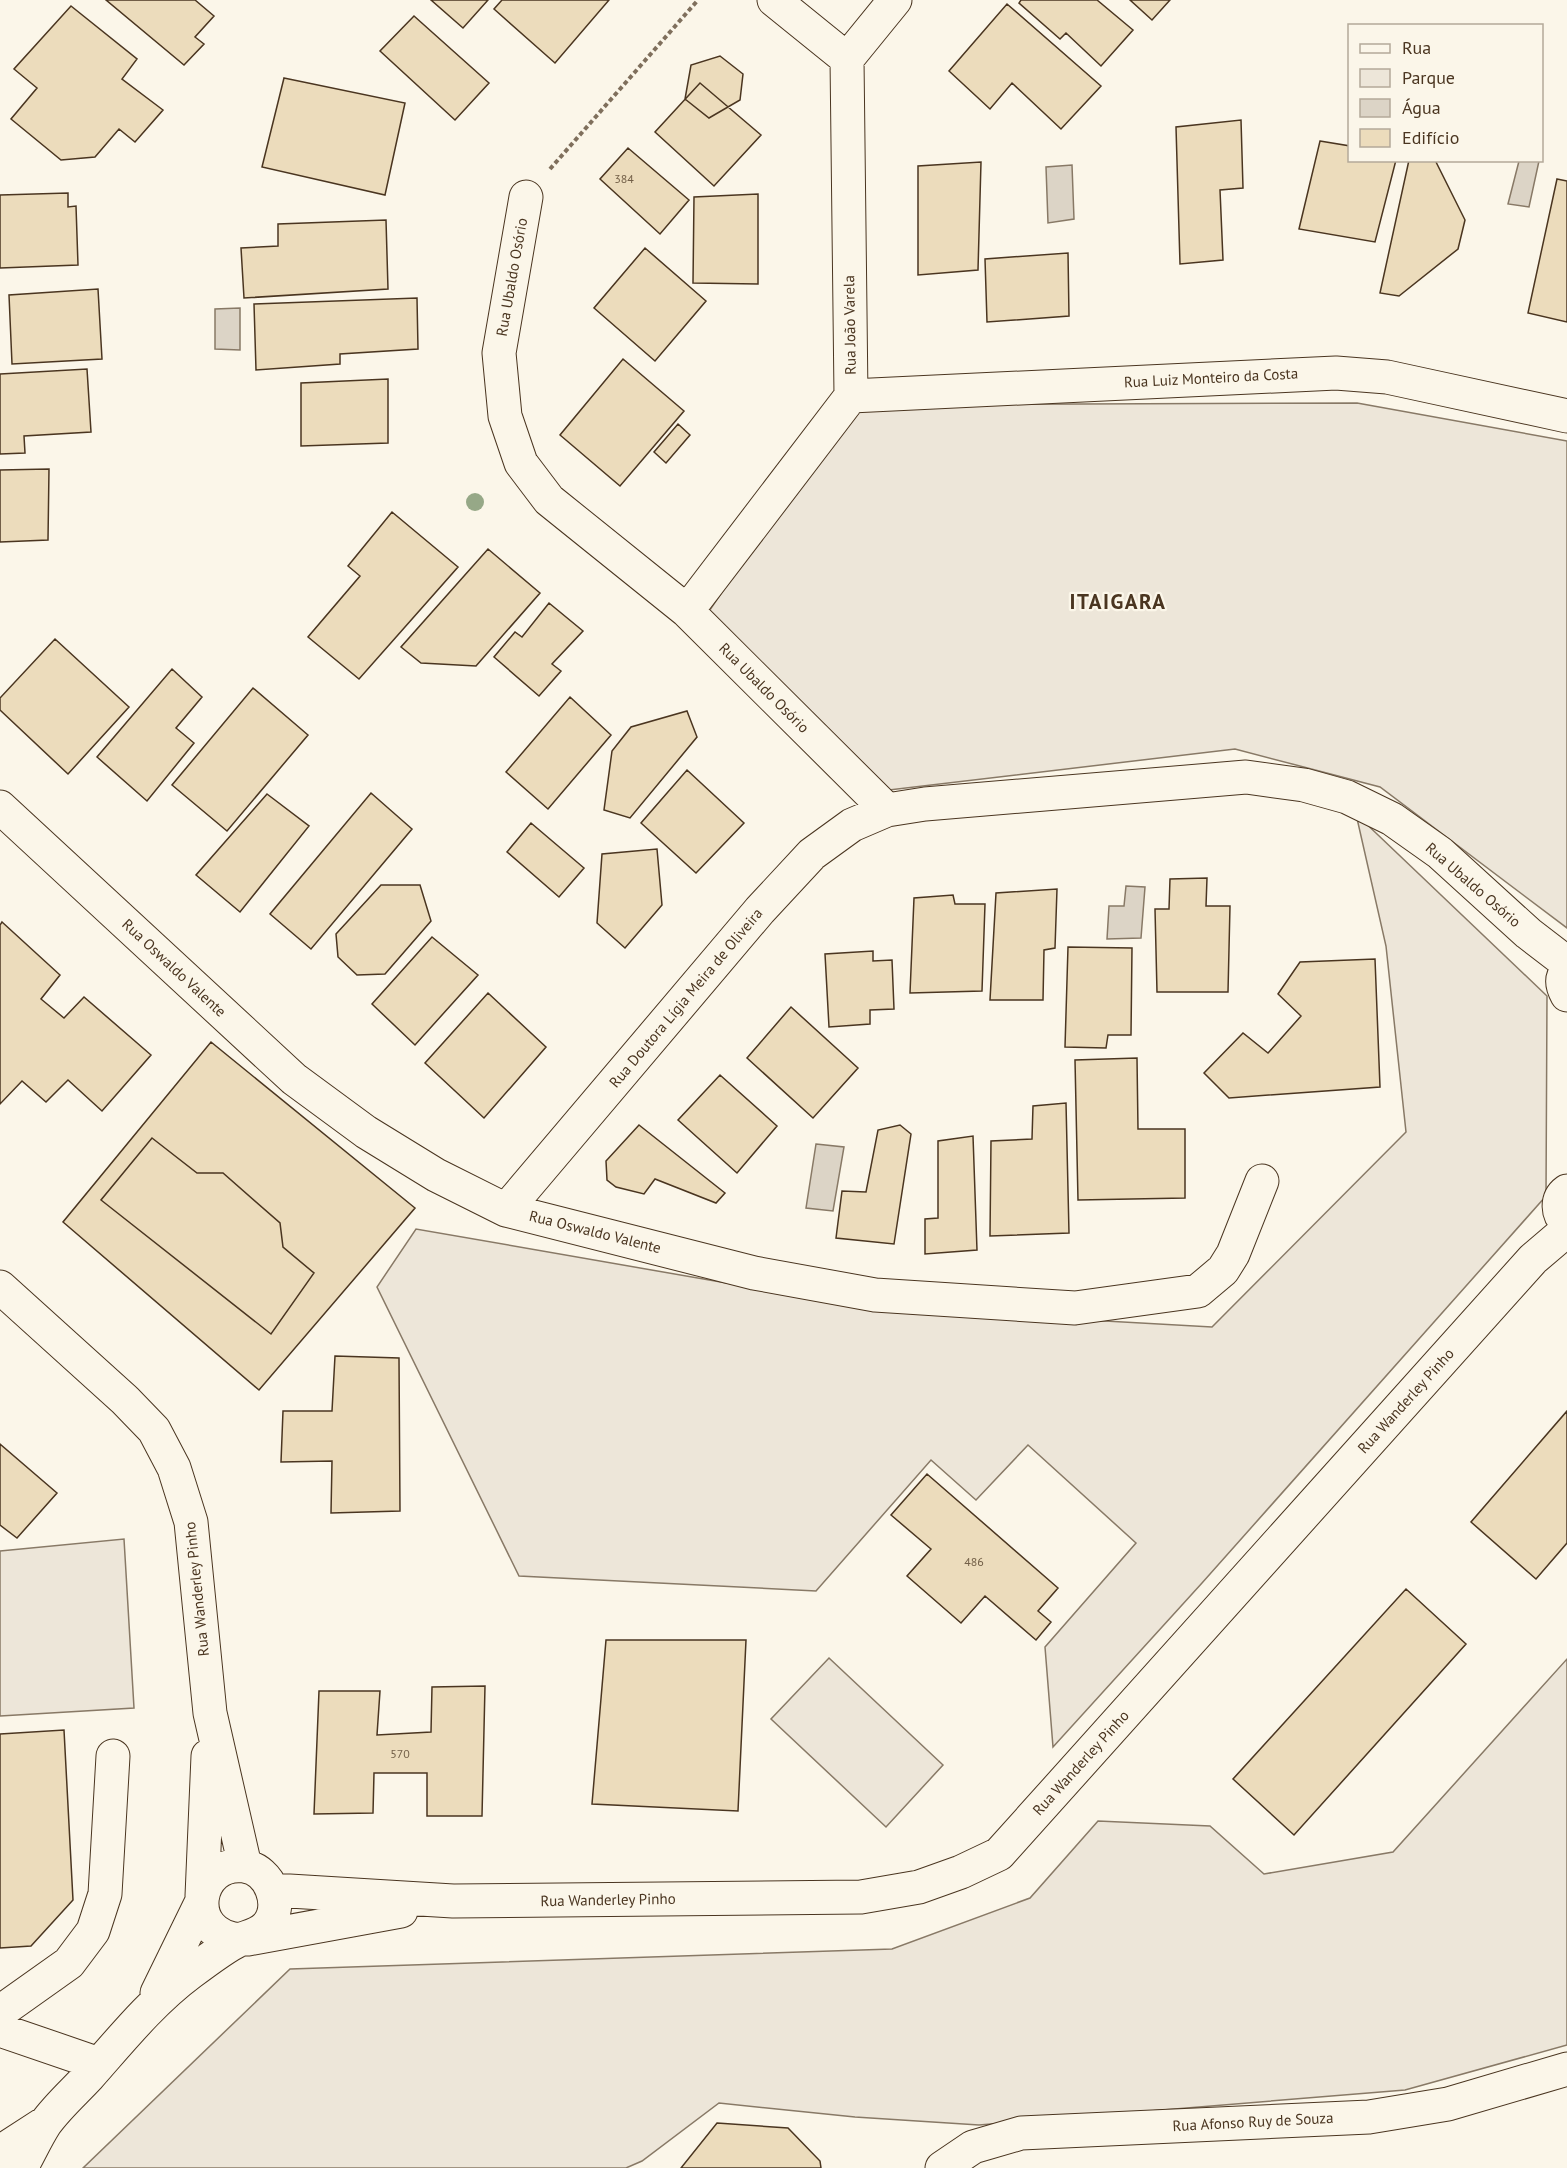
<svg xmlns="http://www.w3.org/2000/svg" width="1567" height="2168" font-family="'PT Sans',sans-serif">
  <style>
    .green { fill: #ede6d9; stroke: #887966; stroke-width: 1.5 }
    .water { fill: #dcd4c6; stroke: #887966; stroke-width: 1.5 }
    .building { fill: #ecdcbc; stroke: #4a3520; stroke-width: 1.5 }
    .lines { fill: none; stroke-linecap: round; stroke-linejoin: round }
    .minor-casing { stroke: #4a3520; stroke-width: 35 }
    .path { stroke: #7f6f5c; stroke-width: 4; stroke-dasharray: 4.5 3; stroke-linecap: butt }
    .minor { stroke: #fbf6e9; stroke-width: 33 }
    .tree { fill: #96a887 }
    .labels { text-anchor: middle; stroke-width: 4.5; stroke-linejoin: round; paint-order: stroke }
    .number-label { font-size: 12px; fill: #725f47 }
    .street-label { font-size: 15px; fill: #4a3520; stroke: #fbf6e9 }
    .district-label { font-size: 21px; font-weight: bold; letter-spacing: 1.5px; fill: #4a3520; stroke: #fbf6e9 }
  </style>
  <rect width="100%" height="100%" fill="#fbf6e9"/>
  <path class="green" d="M1357,403l210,38v487l-187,-141 -145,-38 -346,41 -190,-164 150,-221z
    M1356,814l191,182 -1,200 -344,387 -149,164 -8,-100 91,-104 -108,-98 -52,55 -45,-40 -115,131 -297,-15 -142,-289 39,-58 454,79 342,19 194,-195 -20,-186z
    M124,1539l10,169 -134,8v-165z
    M829,1658l114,107 -57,62 -115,-108z
    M1567,1659v386l-162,45 -426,35 -124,-8 -136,-14 -77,58 -16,7h-543l207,-199 602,-20 138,-51 68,-77 112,5 54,48 129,-22z"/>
  <path class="water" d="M1519,161h20l-10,46 -21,-3z
    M1072,165l2,54 -26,4 -2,-56z
    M240,308v42l-25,-1v-40z
    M1126,886l19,1 -4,51 -34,1 2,-33h15z
    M816,1144l28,3 -11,64 -27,-3z"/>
  <path class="building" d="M106,0h89l19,16 -19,21 9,7 -20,21z
    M431,0h57l-25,28z
    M502,0h107l-54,63 -61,-54z
    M1021,0h76l36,30 -32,36 -35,-33 -6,6 -41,-36z
    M1130,0h40l-18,20z
    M1007,4l94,82 -40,43 -49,-46 -22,26 -41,-38z
    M71,6l66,53 -15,20 41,31 -28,32 -16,-13 -24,28 -34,3 -50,-41 26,-31 -23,-19z
    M414,16l75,67 -34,37 -75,-69z
    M720,56l23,18 -3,26 -31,18 -24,-19 6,-34z
    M284,78l121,25 -20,92 -123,-28z
    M700,83l61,52 -47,51 -59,-54z
    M1241,120l2,68 -23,2 3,70 -43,4 -4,-137z
    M1320,141l30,5v14h46l-21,82 -76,-13z
    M628,148l61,52 -29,34 -60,-55z
    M1409,160h26l30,60 -7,29 -59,47 -19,-3z
    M981,162l-3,108 -60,5v-109z
    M1557,179l10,2v141l-39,-9z
    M68,193v14l8,-1 2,59 -78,3v-73z
    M758,194v90l-65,-1 1,-86z
    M386,220l2,69 -144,9 -3,-50 37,-2v-22z
    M645,248l61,53 -51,60 -61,-53z
    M1068,253l1,63 -82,6 -2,-63z
    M98,289l4,70 -90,5 -3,-69z
    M417,298l1,51 -78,5v10l-84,6 -2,-66z
    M623,359l61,52 -64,75 -60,-51z
    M87,369l4,63 -67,4 1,17 -25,1v-80z
    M388,379v64l-87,3v-63z
    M678,424l12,11 -24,28 -12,-11z
    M49,469l-1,71 -48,2v-72z
    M392,512l66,55 -99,112 -51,-42 52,-61 -12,-10z
    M488,549l52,44 -64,73 -55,-3 -20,-16z
    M549,603l34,28 -31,33 9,7 -22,25 -45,-39 21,-25 7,5z
    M55,639l74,68 -61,67 -68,-64v-12z
    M172,669l30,28 -26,31 18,15 -47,58 -50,-44z
    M253,688l55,47 -81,96 -55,-46z
    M570,697l41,38 -63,74 -42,-37z
    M687,711l10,26 -67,81 -26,-8 8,-59 19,-24z
    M687,770l57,53 -48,50 -55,-50z
    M371,793l41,36 -101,120 -41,-35z
    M267,794l42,32 -69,86 -44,-37z
    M531,823l53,45 -25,29 -52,-45z
    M657,849l5,56 -37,43 -28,-25 5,-69z
    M1207,878l-1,28h24l-2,86h-71l-2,-83h14l1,-30z
    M381,885h39l11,36 -46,53 -28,1 -19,-18 -2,-23z
    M1057,889l-2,59 -11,2 -1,50h-53l6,-107z
    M953,895l2,9h30l-3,87 -72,2 4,-95z
    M2,922l58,53 -19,24 23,19 20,-21 67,58 -49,56 -34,-31 -22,22 -24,-21 -22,23v-179z
    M432,937l46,38 -63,70 -43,-41z
    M1068,947l64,1 -1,87h-23l-2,13 -41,-1z
    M873,951v10l19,-1 2,49 -24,1v14l-41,3 -4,-73z
    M1375,959l5,128 -151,11 -25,-25 39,-40 25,20 33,-37 -23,-22 22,-32z
    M488,993l58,54 -62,71 -59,-55z
    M791,1007l67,61 -45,50 -66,-60z
    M211,1042l204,166 -156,182 -196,-168z
    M1137,1058l1,71h47v69l-107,2 -3,-140z
    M720,1075l57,51 -40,47 -59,-53z
    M1066,1103l3,130 -79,3 1,-95 41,-2 1,-33z
    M639,1125l86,68 -9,10 -61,-24 -11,15 -28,-7 -9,-7 -1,-19z
    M900,1125l11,9 -17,110 -58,-6 6,-47 24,1 12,-62z
    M973,1136l4,114 -52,4v-35l13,-1v-77z
    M152,1138l45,35h26l57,50 3,24 31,26 -43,61 -170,-134z
    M335,1356l64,2 1,153 -69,2 1,-52 -51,1 2,-51h49z
    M1567,1411v132l-31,36 -65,-57z
    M0,1444l57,49 -40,45 -17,-13z
    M927,1474l131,114 -20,23 13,11 -15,18 -51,-44 -24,27 -54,-47 24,-27 -40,-34z
    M1406,1589l60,55 -172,191 -61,-56z
    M606,1640h140l-8,171 -146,-7z
    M485,1686l-3,130h-55v-43h-53l-1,40 -59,1 5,-123h61l-3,44 54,-3 1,-45z
    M64,1730l9,170 -42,46 -31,2v-214z
    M717,2123l71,5 32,33 1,7h-140z"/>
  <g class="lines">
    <defs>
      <path id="minor" d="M774,0l73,59
        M526,197l-27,156 6,63 16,47 28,37 138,111 200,199 38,-6 321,-27 58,8 43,12 45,22 48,34 88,80 39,30
        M851,396l485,-23 51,4 180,39
        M687,611l164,-215 -4,-337 48,-59
        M0,807l294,272 72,53 70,43 70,35 248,63 121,22 200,13 123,-17 25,-21 10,-16 29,-73
        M1567,971c-7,8 -5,15 0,24
        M1567,1191c-11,8 -10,23 0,32
        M506,1210l254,-300 52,-56 40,-29 35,-15
        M0,1287l125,113 29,30 20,38 17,54 19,191 35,153
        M273,1890l180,11 408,-4 58,-10 42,-15 38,-18 534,-595 34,-29
        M202,1896l6,-140
        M248,1939l153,-28
        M157,1993l44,-90
        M0,2012l69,-49 24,-32 12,-37 8,-138
        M0,2030l99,34
        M0,2152l42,-27
        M21,2168c8,-14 15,-30 24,-44 12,-17 29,-32 43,-47 32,-36 63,-75 102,-104 12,-9 36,-27 49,-33 10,-4 20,-5 28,-14 17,-20 4,-56 -23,-60 -48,-6 -62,68 -4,74
        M942,2168l31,-21 48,-14 348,-16 79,-13 119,-35"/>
    </defs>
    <use href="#minor" class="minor-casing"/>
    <path class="path" d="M550,169l148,-169"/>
    <use href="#minor" class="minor"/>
  </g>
  <circle class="tree" cx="475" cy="502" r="9"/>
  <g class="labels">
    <g class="number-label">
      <text x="624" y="183">384</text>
      <text x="974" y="1566">486</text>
      <text x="400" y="1758">570</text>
    </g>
    <g class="street-label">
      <text transform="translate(512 277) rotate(-80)" y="5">Rua Ubaldo Osório</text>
      <text transform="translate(850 325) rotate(-91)" y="5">Rua João Varela</text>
      <text transform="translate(1211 378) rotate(-3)" y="5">Rua Luiz Monteiro da Costa</text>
      <text transform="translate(764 688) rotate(45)" y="5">Rua Ubaldo Osório</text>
      <text transform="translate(1473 885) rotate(41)" y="5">Rua Ubaldo Osório</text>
      <text transform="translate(174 968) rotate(43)" y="5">Rua Oswaldo Valente</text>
      <text transform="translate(686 998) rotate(-50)" y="5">Rua Doutora Lígia Meira de Oliveira</text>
      <text transform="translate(595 1232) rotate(14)" y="5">Rua Oswaldo Valente</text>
      <text transform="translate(1406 1401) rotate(-48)" y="5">Rua Wanderley Pinho</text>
      <text transform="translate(197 1589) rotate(-96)" y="5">Rua Wanderley Pinho</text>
      <text transform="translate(1081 1763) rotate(-48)" y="5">Rua Wanderley Pinho</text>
      <text transform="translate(608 1900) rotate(-1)" y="5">Rua Wanderley Pinho</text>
      <text transform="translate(1253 2122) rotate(-3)" y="5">Rua Afonso Ruy de Souza</text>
    </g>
    <g class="district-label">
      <text x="1118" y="609">ITAIGARA</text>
    </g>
  </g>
  <rect x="1348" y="24" width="195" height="138" fill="#fbf6e9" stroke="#b4a999" stroke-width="1.5"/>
  <rect x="1360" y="44" width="30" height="9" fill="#fbf6e9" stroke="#b4a999" stroke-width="1.5"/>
  <text x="1402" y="54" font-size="18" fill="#4a3520">Rua</text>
  <rect x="1360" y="69" width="30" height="18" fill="#ede6d9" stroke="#b4a999" stroke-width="1.5"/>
  <text x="1402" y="84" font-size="18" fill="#4a3520">Parque</text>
  <rect x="1360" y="99" width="30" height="18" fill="#dcd4c6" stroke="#b4a999" stroke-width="1.5"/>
  <text x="1402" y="114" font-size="18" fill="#4a3520">Água</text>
  <rect x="1360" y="129" width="30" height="18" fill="#ecdcbc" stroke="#b4a999" stroke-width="1.5"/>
  <text x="1402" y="144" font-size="18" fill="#4a3520">Edifício</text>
</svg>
